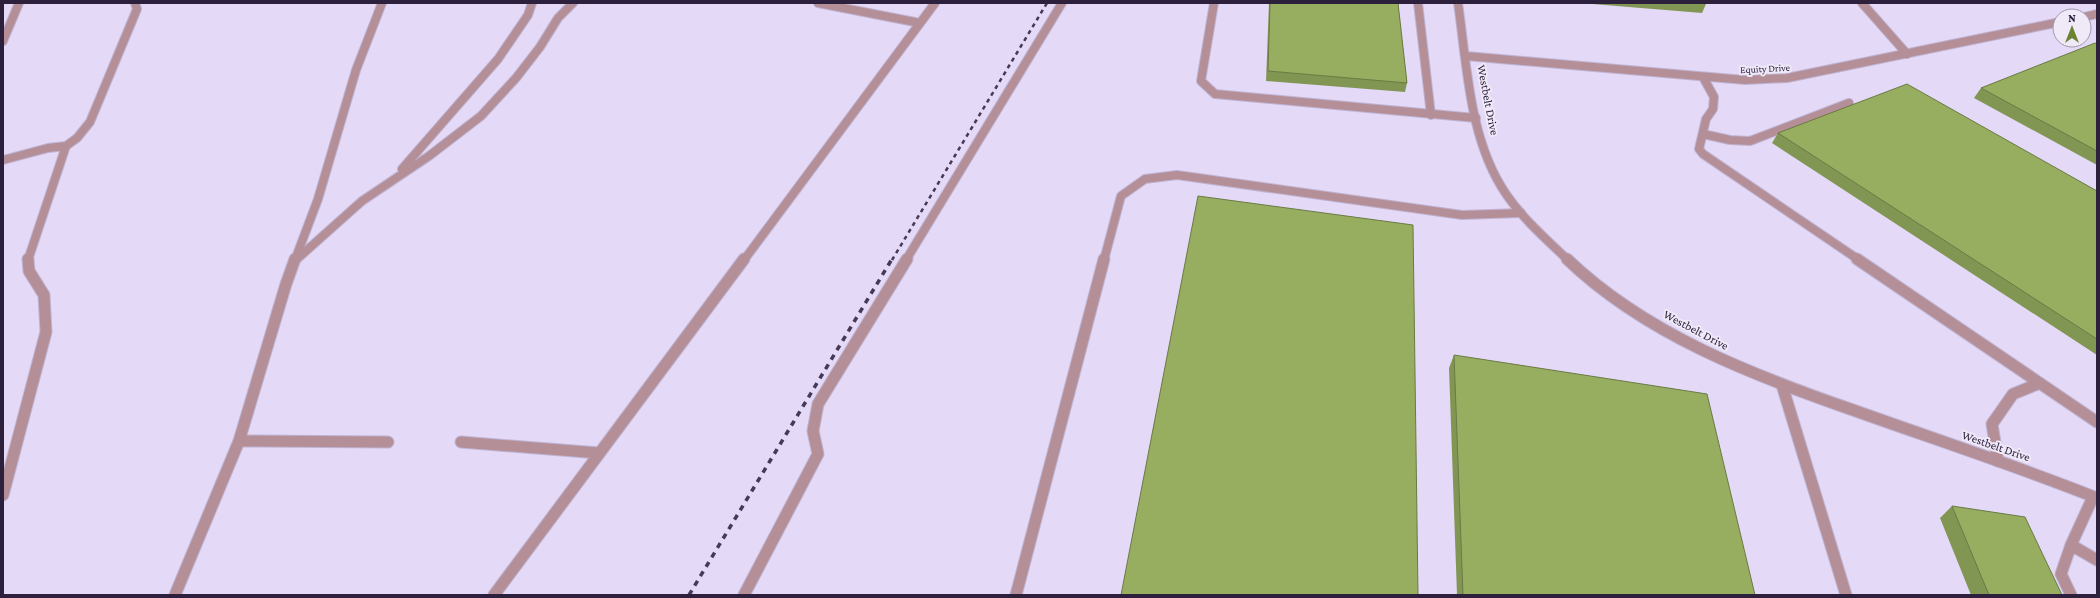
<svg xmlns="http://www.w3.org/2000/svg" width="2100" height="598" font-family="'Crimson Pro',serif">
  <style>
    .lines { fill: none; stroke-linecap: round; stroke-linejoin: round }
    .service-far1-casing { stroke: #bfb4d2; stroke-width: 10 }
    .service-casing { stroke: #bfb4d2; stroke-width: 13 }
    .minor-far1-casing { stroke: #bfb4d2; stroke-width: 10 }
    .minor-casing { stroke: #bfb4d2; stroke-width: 13 }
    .service-far1 { stroke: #b58f98; stroke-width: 8 }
    .service { stroke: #b58f98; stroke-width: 11 }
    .minor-far1 { stroke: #b58f98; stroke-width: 8 }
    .minor { stroke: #b58f98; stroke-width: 11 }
    .rail-far1 { stroke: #453956; stroke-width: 2.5; stroke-dasharray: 4 4; stroke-linecap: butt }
    .rail { stroke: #453956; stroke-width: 3.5; stroke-dasharray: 5.5 5.5; stroke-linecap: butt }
    .wall { fill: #829653 }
    .building { fill: #97ae61; stroke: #6a7a44 }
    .labels { text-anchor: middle; stroke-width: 4; stroke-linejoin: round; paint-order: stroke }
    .far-street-label { font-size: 10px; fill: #2c203d; stroke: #efe9f8 }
    .street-label { font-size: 12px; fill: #2c203d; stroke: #efe9f8 }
  </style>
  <rect width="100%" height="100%" fill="#e4d9f7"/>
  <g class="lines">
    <defs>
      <path id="service-far1" d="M818,3l102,20
        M1214,3l-13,78 14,13 261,24
        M1418,3l13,112
        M1862,3l45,51
        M3,41l16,-38
        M1703,77l11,20 -1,12 -7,10 -7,30 4,5 156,106
        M1703,134l27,6 20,1 99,-38
        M3,160l45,-12 18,-2 11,-8 13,-16 47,-113 -2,-6
        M402,169l96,-110 30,-44 4,-12
        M297,259l65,-58 67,-45 52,-40 35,-38 24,-31 18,-29 15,-15
        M28,260l38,-114
        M295,260l23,-61 38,-129 26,-67
        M744,260l191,-257
        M906,260l156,-257
        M1104,260l17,-64 24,-17 32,-4 285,40 59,-2"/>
      <path id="service" d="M1857,259l240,163
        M1782,385l64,210
        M239,441l149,1
        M461,442l138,11
        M1998,461l-6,-37 21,-30 27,-11
        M3,495l43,-163 -2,-37 -15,-24 -1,-12
        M2071,545l26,15
        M175,595l64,-154 47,-157 9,-25
        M494,595l250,-336
        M744,595l74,-141 -5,-23 5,-27 89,-145
        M1016,595l88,-336
        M2071,595l-10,-21 10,-29 22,-48"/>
      <path id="minor-far1" d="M1458,3c9,62 11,137 48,191 17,25 40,45 62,66
        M2084,17l13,-3
        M1466,56l279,24 42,-2 273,-56"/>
      <path id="minor" d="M1567,259c78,75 185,116 286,151 81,29 164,56 244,88"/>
    </defs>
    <use href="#service-far1" class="service-far1-casing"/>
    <use href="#service" class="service-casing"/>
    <use href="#minor-far1" class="minor-far1-casing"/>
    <use href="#minor" class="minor-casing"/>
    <use href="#service-far1" class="service-far1"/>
    <use href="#service" class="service"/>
    <use href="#minor-far1" class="minor-far1"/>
    <use href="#minor" class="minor"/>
    <path class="rail-far1" d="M892,260l155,-257"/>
    <path class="rail" d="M689,595l203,-336"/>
  </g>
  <path class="wall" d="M1269,3h129l9,80 -2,9 -139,-11z
    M1580,3h126v1l-4,9z
    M2097,44v121l-123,-67 7,-10z
    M1778,133l319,58v164l-325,-212z
    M1454,355l301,240h-298l-8,-227z
    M1952,506l110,89h-91l-31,-77z"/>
  <path class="building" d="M1270,3h128l9,80 -139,-12z
    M2095,43l2,1v107l-116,-63z
    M1907,84l190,107v148l-319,-206z
    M1198,196l215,29 5,370h-297z
    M1454,355l253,39 48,201h-292z
    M1952,506l73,11 37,78h-73z"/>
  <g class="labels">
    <g class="far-street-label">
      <text transform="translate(1765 68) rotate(-3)" y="4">Equity Drive</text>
    </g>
    <g class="street-label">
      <text transform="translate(1488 100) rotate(79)" y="4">Westbelt Drive</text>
      <text transform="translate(1696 330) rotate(28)" y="4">Westbelt Drive</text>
      <text transform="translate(1996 446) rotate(19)" y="4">Westbelt Drive</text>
    </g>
  </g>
  <rect width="2100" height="598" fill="none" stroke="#2c203d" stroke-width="8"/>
  <g transform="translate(2072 28)"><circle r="19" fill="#efe9f8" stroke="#a199ad"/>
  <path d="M0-3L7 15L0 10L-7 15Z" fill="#6d8233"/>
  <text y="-6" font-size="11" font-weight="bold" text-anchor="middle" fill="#2c203d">N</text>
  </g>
</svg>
